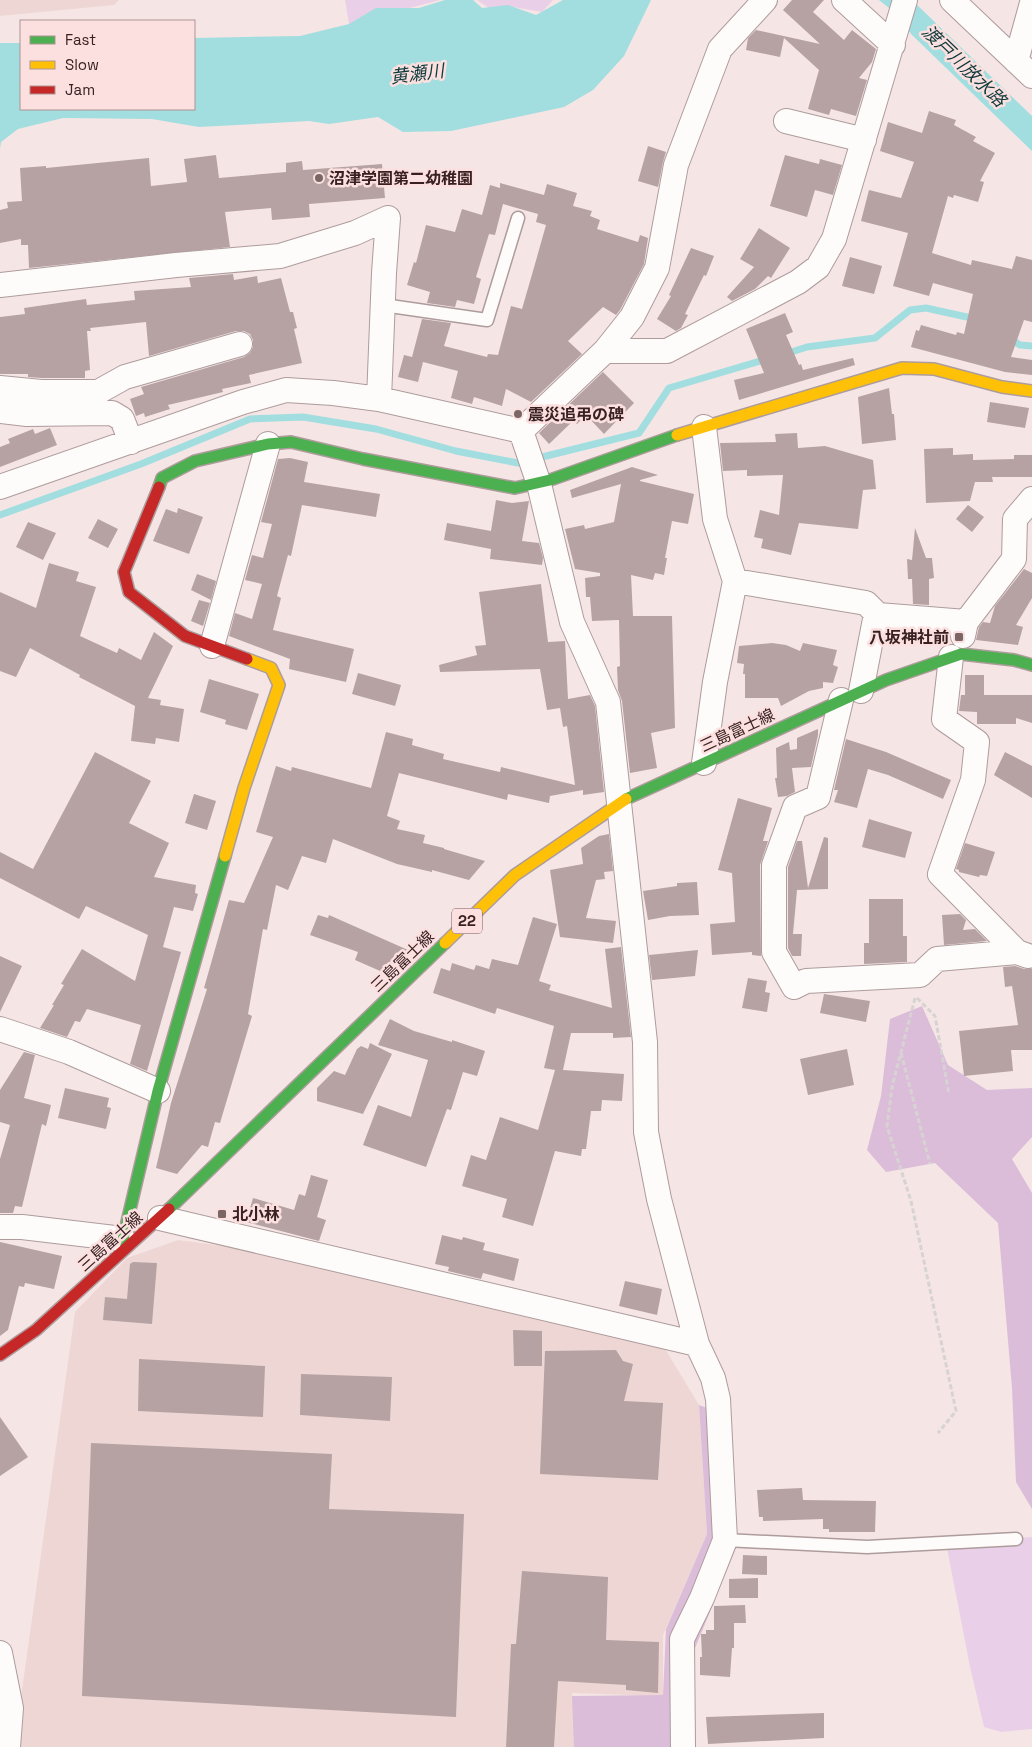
<svg xmlns="http://www.w3.org/2000/svg" width="1032" height="1747" font-family="'Space Grotesk','Noto Sans JP',sans-serif">
  <style>
    .built { fill: #eed6d5 }
    .green { fill: #e9d0e8 }
    .forest { fill: #dbbdd9 }
    .water { fill: #a2dddf }
    .lines { fill: none; stroke-linecap: round; stroke-linejoin: round }
    .stream { stroke: #a2dddf; stroke-width: 7 }
    .building { fill: #b6a2a2 }
    .lane-casing { stroke: #ae9c9c; stroke-width: 15 }
    .street-casing { stroke: #ae9c9c; stroke-width: 26 }
    .fast-casing { stroke: #ae9c9c; stroke-width: 14 }
    .slow-casing { stroke: #ae9c9c; stroke-width: 14 }
    .jam-casing { stroke: #ae9c9c; stroke-width: 14 }
    .path { stroke: #d8d3d3; stroke-width: 3; stroke-dasharray: 5 2.5; stroke-linecap: butt }
    .lane { stroke: #fefbfb; stroke-width: 12 }
    .street { stroke: #fefbfb; stroke-width: 24 }
    .fast { stroke: #4caf50; stroke-width: 11 }
    .slow { stroke: #ffc107; stroke-width: 11 }
    .jam { stroke: #c62828; stroke-width: 11 }
    .poi-dot { fill: #7b6666; stroke: #fbe0df; stroke-width: 2 }
    .labels { text-anchor: middle; stroke-width: 5; stroke-linejoin: round; paint-order: stroke }
    .shield { fill: #fbe0df; stroke: #735a5a; stroke-width: 1 }
    .shield-label { font-size: 15px; font-weight: bold; fill: #392121 }
    .poi-label { font-size: 16px; font-weight: bold; fill: #392121; stroke: #fbe0df; text-anchor: start }
    .street-label { font-size: 16px; fill: #392121; stroke: #fbe0df }
    .water-label { font-size: 18px; font-style: italic; fill: #0f3b3d; stroke: #fbe0df }
  </style>
  <rect width="100%" height="100%" fill="#f5e6e5"/>
  <path class="built" d="M0,0h119l-5,5 -114,11z
    M178,1240l53,7 433,100 35,58 8,129 -44,101v61l-91,-3 6,54h-564l61,-435 52,-54z"/>
  <path class="green" d="M345,0h95l-91,24z
    M477,0h76l-11,12 -29,-5 -24,1z
    M1032,1537v192l-31,3 -17,-5 -14,-60 -24,-124z"/>
  <path class="forest" d="M922,1006l26,59 39,25 45,-2v49l-20,22 20,34v316l-16,-27 -4,-94 -14,-165 -63,-60 -49,9 -19,-22 14,-54 9,-77z
    M699,1405l19,7 7,128 14,1 -48,117 -5,89h-112l-2,-51 91,-1 3,-66 41,-95z"/>
  <path class="water" d="M445,0h28l9,8 26,-3 28,10 27,-15h88l-27,56 -31,34 -29,17 -113,24 -48,1 -25,-15 -49,7 -20,-3 -110,6 -47,-8 -89,-1 -45,11 -17,13 -1,7v-106h21v66h173v-71l106,-2 49,-12 27,-16h43z
    M879,0h33l120,116v35l-120,-116 -18,-23z"/>
  <g class="lines">
    <path class="stream" d="M1009,338l11,7 12,1
      M785,354l22,-7 68,-9 35,-28 16,-2 50,11
      M0,515l141,-51 109,-45 53,-2 73,12 80,22 62,12 121,-30 30,-45 98,-29"/>
  </g>
  <path class="building" d="M792,0h32l-11,12 31,28 8,-10 24,19 -4,13 -13,16 8,2 -11,36 -25,-7 -2,6 -21,-6 11,-39 -35,-32 -4,19 -34,-7 2,-12 8,-8 64,14 -37,-34z
    M929,111l27,9 -2,5 22,12 -3,4 22,12 -15,28 4,1 -6,20 -24,-7 -1,3 -5,-2 -16,57 39,12 1,-5 40,9 4,-13 16,4v62l-8,-2 -13,37 21,3v15l-27,-3 -94,-25 5,-17 3,1 2,-6 35,10 1,-3 7,2 9,-40 -40,-11 -4,13 -36,-10 15,-53 -47,-12 8,-31 32,8 13,-36 -34,-11 8,-29 34,11z
    M648,146l18,6 -3,10 -5,25 -20,-6z
    M216,155l3,23 67,-6v-9l16,-2 1,9 79,-6 3,34 -76,6 1,13 -38,3 -1,-12 -46,4 5,35 -201,21 -1,-23h-7v-6l-21,4v-33l8,-2 -1,-6 15,-1 -2,-33 26,-2v2l103,-10 2,28 36,-4 -3,-23z
    M785,155l34,9 1,-5 22,6 -9,30 -18,-5 -8,27 -37,-11z
    M500,183l44,12 3,-11 30,9 -4,13 19,5 -2,5 10,4 -3,9 41,13 2,-7 8,3 -4,26 -24,46 -4,5 -13,-8 -35,34 14,13 -51,48 -25,-13 -4,17 -28,-9 -2,7 -21,-6 7,-27 -35,-9 -5,20 -20,-5 6,-22 8,2 10,-38 29,4 -7,23 43,11 1,-3 10,1 13,-49 11,3 13,-45 11,-39 -10,-3 2,-8 -35,-10 -8,31 -6,-1 -13,43 5,2 -7,25 -17,-4 -2,7 -28,-4 3,-11 -23,-7 7,-23 2,1 10,-38 29,7 7,-23 20,6 8,-30 10,3z
    M759,228l31,20 -19,30 -3,-2 -13,13 -23,12 -5,-4 27,-30 -14,-8z
    M691,248l23,8 -8,20 -2,-1 -19,39 3,1 -7,13 -5,3 -19,-12 14,-23 -2,-1z
    M850,257l32,9 -8,28 -32,-8z
    M233,274l1,6 23,-4 1,7 23,-5 9,34h3l4,16 -3,1 8,34 -53,12 2,8 -29,6 1,3 -55,13 2,4 -25,8 -1,-4 -8,3 -6,-17 14,-5 -3,-7 103,-30 6,-4 3,-6v-7l-3,-6 -6,-3h-8l-87,25 -3,-34 -56,6 1,3h-4l3,39 -5,1v7h-43l-14,-1v-3h-28v-57l25,-3 -1,-6 62,-9 1,6 48,-5 -1,-9 57,-4 -2,-9z
    M785,313l8,19 -7,3 13,30 2,-1 2,6 50,-12 2,7 -116,35 -5,-20 30,-7 -18,-44z
    M603,372l31,31 -30,31 -18,-19 -9,9 -4,-3 -24,23 -10,-11z
    M889,388l3,26h2l2,26 -34,4 -4,-47z
    M990,402l39,6 -4,20 -38,-6z
    M50,428l7,17 -57,22v-20l10,-4 -2,-4 25,-10 2,5z
    M797,433l1,15 27,-2 48,14 3,29 -13,1 -5,39 -59,-6 -8,32 -30,-7 2,-9 -9,-2 6,-27 19,5 4,-40 -36,1v-6l-24,1 -3,-28 56,-1 -1,-8z
    M953,448v7l20,-1v6l41,-1v-4h18v22h-40l1,5h-18l-5,19 -44,2 -2,-54z
    M290,458l18,4 -4,20 76,12 -4,23 -74,-12 -11,51 -3,-1 -11,41 4,2 -8,32 81,19 -8,33 -57,-13 1,-10 -61,-23 6,-23 17,6 10,-35 -17,-4 7,-25 11,3 9,-34 -11,-2 17,-63z
    M632,467l26,8 -18,5v1l54,13 -6,30 -16,-3 -7,37h2l-3,17 -9,-2 -2,7 -22,-5 2,41h39l3,112 -24,5 6,35 -27,5 -8,-72 -4,-11 -1,-23 3,-1 -1,-46 -27,1 -2,-24h-4l-1,-19 15,-2v-3l-25,-4 -10,-40 19,-4 1,4 29,-7 7,-38 -49,14 -2,-8z
    M496,500l16,3 17,-2 -7,40 17,2 4,15 -1,7 -52,-6 1,-10 -47,-9 3,-17 44,8z
    M968,505l16,12 -12,15 -16,-13z
    M178,508l25,9 -14,37 -36,-13 13,-32 11,4z
    M98,519l20,10 -10,19 -20,-10z
    M28,522l28,11 -13,27 -27,-13z
    M915,528l11,30h6l2,20 -5,1v26l-16,-1 -1,-25h-4l-1,-20 5,1z
    M49,563l30,9 -3,9 20,6 -16,49 37,17 2,-5 22,12 13,-28 19,14 -25,52 13,2 -1,5 24,4 -5,33 -23,-4 -1,6 -24,-3 4,-35 -56,-29 1,-2 -50,-27 -14,29 -16,-6v-79l36,16z
    M1024,569l8,4v25l-16,27 7,2 -5,18 -42,-5 3,-13 4,-5 7,1 5,-17z
    M197,574l19,7 -5,19 -20,-10z
    M541,584l7,58 17,-1 3,58 22,-4 5,11 9,86 -21,3v-5l-33,6 -1,7 -41,-9 -1,6 -108,-27 -12,43 13,5 -3,8 28,6 -2,8 21,5v1l41,12 -16,19 -37,-10v2l-35,-8 -64,-25 -7,24 -24,-7 -14,34 -12,-5 -9,45 -4,-1 -15,85 4,2 -32,107 -5,-1 -7,25 -6,-2 -25,29 -21,-6 15,-65 36,-114 -3,-1 25,-88 15,3 29,-66 -17,-5 20,-66 15,5 1,-4 79,21 15,-56 27,7 -1,6 32,9 -1,5 57,13 1,-5 74,18 -8,-59 -4,1 -3,-19 -13,2 -7,-41 -100,3 -1,-7 38,-10 -2,-9 11,-1 -7,-53z
    M199,600l11,3 -7,23 -12,-5z
    M772,643l14,2 14,6 3,-8 34,7 -4,15 5,2 -5,16 -10,-1v6l-14,3 -28,15 -3,-8h-33v-24h-2l1,-10 -7,-1 2,-17z
    M358,673l43,12 -6,21 -43,-12z
    M965,675h19v20h48v28l-16,-5v6h-39v-12l-18,-1 2,-16h4z
    M209,679l50,15 -12,36 -22,-6 1,-4 -26,-8z
    M818,729v6l-7,32 -19,1 3,24 -8,4 -9,1 -3,-19h2l-1,-30 13,-6 1,8 7,-1v-11z
    M846,739l40,13 65,28 -8,19 -55,-24 -20,-6 -11,39 -23,-6 4,-12h-4z
    M95,752l56,29 -22,42 40,20 -15,34 42,8 -1,8 3,1 -5,17 -19,-4 -11,40 18,5 -34,119 -17,-7 11,-39 -54,-16 -7,13 -5,-1 -8,16 -27,-9 14,-23h-2l12,-20 -3,-1 21,-35 53,32 13,-46 -62,-29 -7,13 -79,-41v-26l33,17z
    M1005,752l27,14v32l-38,-23z
    M194,794l22,7 -9,29 -22,-7z
    M738,798l34,10 -9,33h5l-8,24 1,91 -9,-1v-3l-40,3 -2,-31 25,-2 -3,-49 -14,-3z
    M869,819l43,13 -7,26 -43,-11z
    M609,834l4,37 -9,1 1,7 -9,1 -10,38 30,3 -3,22 -53,-6 -10,-67 33,-6 -2,-16 18,-12z
    M824,837l4,1v51l-31,1 -4,44h9l-1,22h-9l-4,-8v-81l9,-26h5l6,47z
    M965,843l30,9 -8,24 -7,-1 -1,2 -20,-5v-2l-3,-1z
    M697,882l2,33 -29,1 -22,4 -5,-29 34,-5v-3z
    M869,899h34v37h4v26l-43,2v-21h5z
    M960,914l6,6 -3,10 12,-1 12,12 -43,4 -2,-30z
    M318,915l10,3 1,-3 79,35 -21,24 -32,-14 3,-8 -48,-17z
    M533,917l24,7 -18,57 12,4 -2,5 63,18 -7,-59 16,-2 10,90 -18,1v-5h-42l-8,37 61,4 -2,27 -20,-1 -1,11h-10l-5,38h-4l-1,7 -26,-5 -22,75 -31,-9 5,-18 -45,-13 9,-31 15,5 14,-43 38,13 17,-60 -11,-2 10,-42 -57,-18 -2,6 -62,-21 8,-25 9,3 2,-8 22,7 2,-5 13,4 3,-10 26,6z
    M698,950l-3,26 -43,4 -3,-25z
    M0,956l22,10 -22,46z
    M1015,966l9,3h8v81h-21l2,21 -49,5 -5,-45 59,-6 -6,-39 -7,1 -2,-20z
    M748,978l19,3 -2,11 5,1 -3,19 -25,-4z
    M824,994l46,7 -4,21 -46,-9z
    M390,1019l24,12 38,11v-2l33,11 -8,25 -14,-4 -12,38 -4,-1 -21,58 -63,-22 15,-40 33,12 17,-57 -50,-15z
    M370,1043l22,11 -29,60 -46,-13v-13l17,-17 11,4 12,-26 4,-3 7,3z
    M847,1049l7,36 -46,10 -8,-36z
    M24,1052l11,3 -11,43 27,7 -5,21 -4,-2 -20,83 -7,-1 -2,7h-13v-54l10,-34 -10,-3v-32z
    M65,1088l44,10 -2,9 4,1 -5,21 -48,-11z
    M311,1175l17,5 -11,37 9,3 -7,21 -73,-19 7,-24 41,12 5,-16 6,2z
    M442,1235l20,5 1,-3 22,6 -2,7 36,9 -5,22 -31,-8 -2,6 -33,-8 1,-4 -14,-3z
    M0,1242l62,14 -8,33 -29,-6 -1,4 -5,-1 -11,44 -8,6z
    M133,1262l24,1 -5,61 -49,-4 2,-23 22,2 3,-35z
    M625,1281l37,8 -5,26 -38,-9z
    M513,1330l29,1v35h-28z
    M616,1350l7,11 10,3 -9,37 39,2 -5,77 -118,-6 5,-123z
    M139,1359l126,7 -2,51 -125,-6z
    M301,1374l91,3 -2,44 -90,-6z
    M0,1417l28,40 -28,19z
    M91,1443l241,11 -3,55 135,5 -8,203 -374,-21z
    M802,1488l1,12 73,1 -1,31h-46v-3h-6v-10l-60,2v-4h-4l-2,-27z
    M743,1555l24,1v19l-25,-1z
    M522,1571l86,6 -2,63 53,2 -1,51 -32,-3v-5l-68,-4 -4,66h-48l5,-103h5z
    M758,1578v20h-29v-19z
    M745,1605l1,18h-12v25h-2l-2,29 -30,-2v-18h2l-1,-23h5v-4h8v-24z
    M824,1713v25l-116,6 -2,-27z"/>
  <g class="lines">
    <defs>
      <path id="lane" d="M383,305l104,15 31,-102
        M725,1540l142,7 149,-8"/>
      <path id="street" d="M844,0l49,45
        M952,0l80,76
        M1016,61l16,-58
        M786,121l78,19
        M0,285l176,-20 104,-9 75,-23 33,-15 -4,55 -5,126
        M605,351h62l131,-69 20,-15 16,-28 71,-239
        M0,388l41,4h57l27,-15 115,-33
        M0,411l27,3 85,-1 10,6 9,23
        M704,427l11,92 20,62 131,22 12,12 88,7
        M521,431l18,53 33,138 36,80 37,340 1,90 13,67 38,145
        M0,487l243,-85 43,-12 47,3 46,6 142,32 84,-80 27,-34 25,-49 19,-103 44,-116 45,-49
        M963,636l3,-14 48,-63 1,-40 17,-20
        M212,646l56,-202
        M951,657l-7,62 33,23 -4,38 -33,94 77,78 11,4
        M861,691l15,-77
        M841,700l-23,97 -23,10 -21,58v87l20,35 12,-6 114,-6 17,-16 80,-7
        M704,763l11,-81 20,-101
        M0,1029l69,23 89,39
        M160,1218l537,126 16,34 5,21 7,141 -23,58 -20,41 1,108
        M0,1227h22l101,12
        M0,1653l11,55 -3,39"/>
      <path id="fast" d="M159,487l3,-9 33,-17 73,-17 23,-2 72,17 152,29 35,-8 127,-45
        M626,799l260,-119 75,-26 53,6 18,5
        M169,1209l276,-266
        M127,1246l-4,-7 35,-148 67,-235"/>
      <path id="slow" d="M677,435l225,-67 32,1 68,18 30,4
        M225,856l19,-68 35,-103 -8,-17 -24,-9
        M445,943l70,-68 111,-76"/>
      <path id="jam" d="M159,487l-35,85 5,20 56,44 62,23
        M0,1355l36,-25 133,-121"/>
    </defs>
    <use href="#lane" class="lane-casing"/>
    <use href="#street" class="street-casing"/>
    <use href="#fast" class="fast-casing"/>
    <use href="#slow" class="slow-casing"/>
    <use href="#jam" class="jam-casing"/>
    <path class="path" d="M915,998l-23,89 -5,39 24,75 45,210 -18,22
      M917,998l18,18 14,78
      M901,1053l29,111"/>
    <use href="#lane" class="lane"/>
    <use href="#street" class="street"/>
    <use href="#fast" class="fast"/>
    <use href="#slow" class="slow"/>
    <use href="#jam" class="jam"/>
  </g>
  <g class="poi-dot">
    <circle cx="319" cy="178" r="5"/>
    <circle cx="518" cy="414" r="5"/>
    <rect x="954" y="632" width="10" height="10" rx="2.5"/>
    <rect x="217" y="1209" width="10" height="10" rx="2.5"/>
  </g>
  <g class="labels">
    <rect class="shield" x="452" y="908.5" width="30" height="25" rx="4"/>
    <g class="shield-label">
      <text x="467" y="926">22</text>
    </g>
    <g class="poi-label">
      <text x="329" y="184">沼津学園第二幼稚園</text>
      <text x="528" y="420">震災追弔の碑</text>
      <text x="949" y="643" text-anchor="end">八坂神社前</text>
      <text x="232" y="1220">北小林</text>
    </g>
    <g class="street-label">
      <text transform="translate(737 730) rotate(-25)" y="6">三島富士線</text>
      <text transform="translate(402 961) rotate(-44)" y="6">三島富士線</text>
      <text transform="translate(110 1241) rotate(-42)" y="6">三島富士線</text>
    </g>
    <g class="water-label">
      <text transform="translate(964 66) rotate(44)" y="6">渡戸川放水路</text>
      <text transform="translate(417 74) rotate(-7)" y="6">黄瀬川</text>
    </g>
  </g>
  <rect x="20" y="20" width="175" height="90" fill="#fbe0df" stroke="#ad9493"/>
  <rect x="30" y="36" width="25" height="8" fill="#4caf50" stroke="#ad9493"/>
  <text x="65" y="45" font-size="15" fill="#392121">Fast</text>
  <rect x="30" y="61" width="25" height="8" fill="#ffc107" stroke="#ad9493"/>
  <text x="65" y="70" font-size="15" fill="#392121">Slow</text>
  <rect x="30" y="86" width="25" height="8" fill="#c62828" stroke="#ad9493"/>
  <text x="65" y="95" font-size="15" fill="#392121">Jam</text>
</svg>
